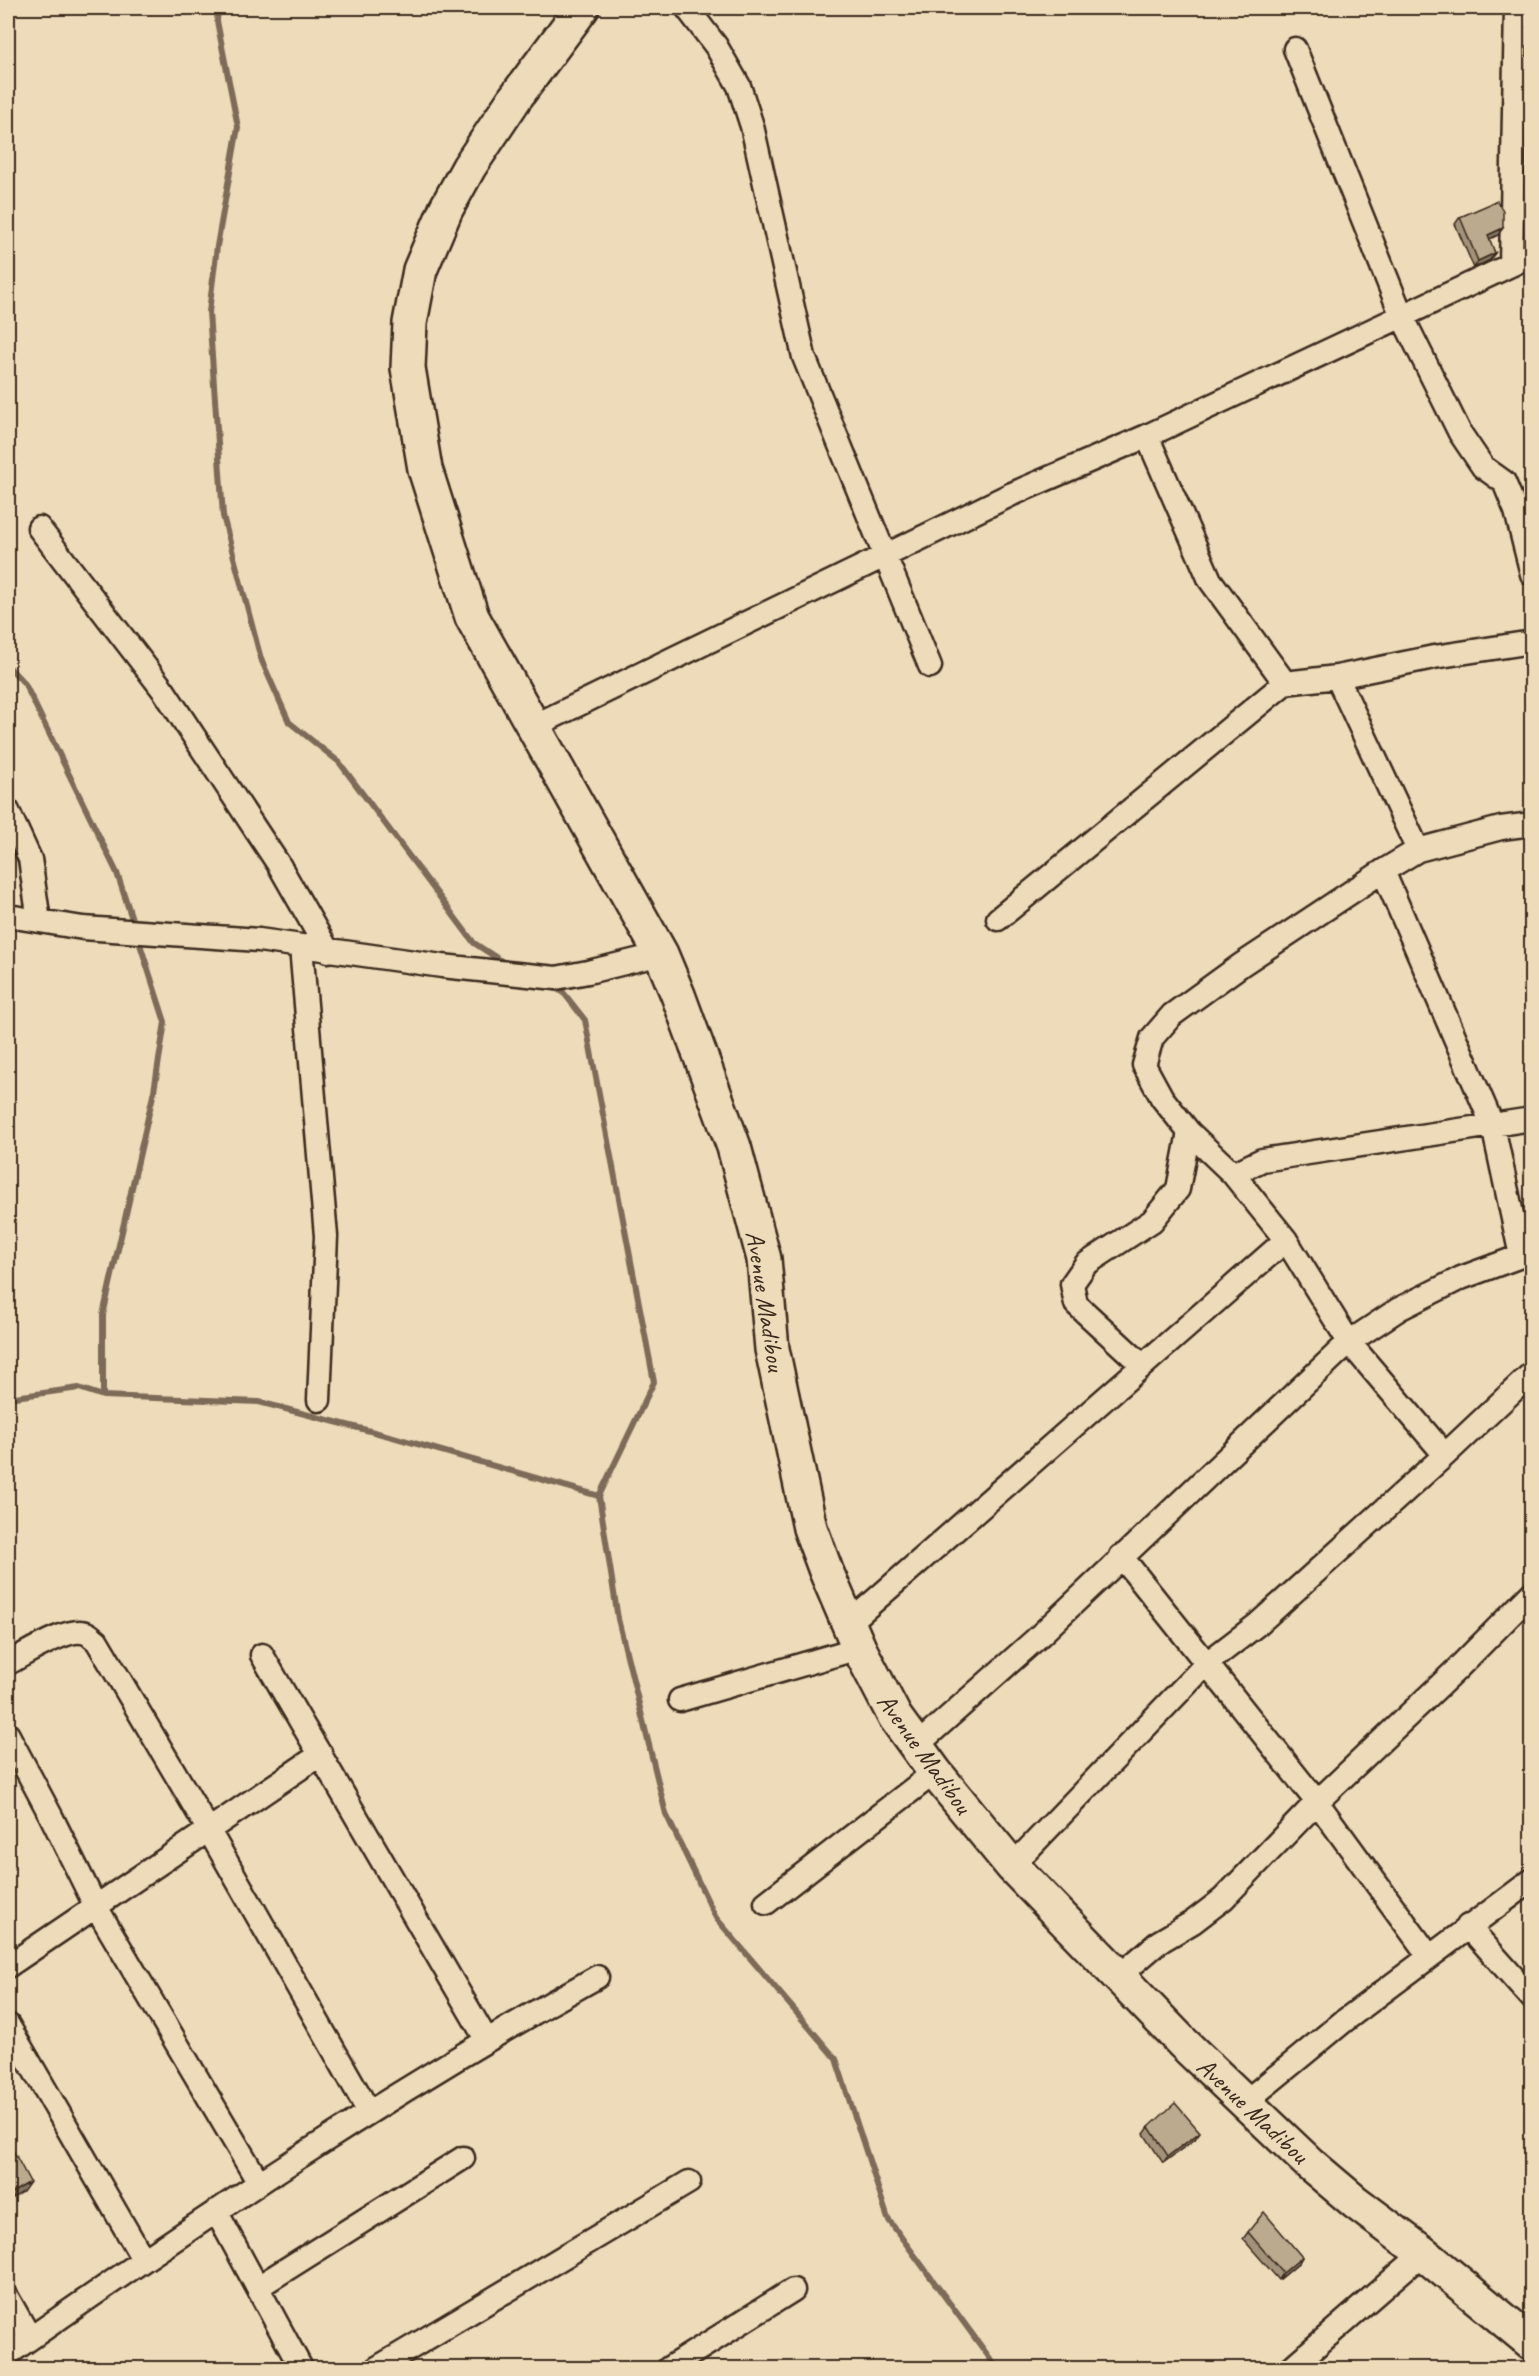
<svg xmlns="http://www.w3.org/2000/svg" width="1539" height="2376" font-family="Caveat,sans-serif">
  <style>
    .lines { fill: none; stroke-linecap: round; stroke-linejoin: round }
    .stream { stroke: #7d6b58; stroke-width: 6 }
    .street-casing { stroke: #3b2a1e; stroke-width: 27 }
    .secondary-casing { stroke: #3b2a1e; stroke-width: 38 }
    .street { stroke: #eedbb9; stroke-width: 22 }
    .secondary { stroke: #eedbb9; stroke-width: 33 }
    .wall { fill: #a2927a; stroke: #3b2a1e; stroke-width: 1.5 }
    .shaded-wall { fill: #847763; stroke: #3b2a1e; stroke-width: 1.5 }
    .building { fill: #bcaa8e; stroke: #3b2a1e; stroke-width: 1.5 }
    .labels { text-anchor: middle; stroke-width: 5; stroke-linejoin: round; paint-order: stroke }
    .street-label { font-size: 26px; fill: #3b2a1e; stroke: #eedbb9 }
  </style>
  <rect width="100%" height="100%" fill="#eedbb9"/>
  <filter id="ink" filterUnits="userSpaceOnUse"><feTurbulence type="fractalNoise" baseFrequency=".0167" numOctaves="2"/><feDisplacementMap in="SourceGraphic" scale="12" xChannelSelector="R" yChannelSelector="G"/><feConvolveMatrix kernelMatrix="1 2 1 2 8 2 1 2 1" color-interpolation-filters="sRGB"/></filter>
  <g filter="url(#ink)">
    <g class="lines">
      <path class="stream" d="M218,8l-1,13 21,106 -21,119 -8,66 14,204 38,143 28,63 50,40 135,181 32,21
        M8,666l17,18 92,189 17,52
        M138,938l27,84 -11,69 -51,224v81l156,6 134,35 206,59
        M550,986l13,6 22,28 69,362 -55,114 19,123 48,195 50,104 120,141 52,160 109,149
        M8,1398l71,-10 24,8"/>
      <defs>
        <path id="street" d="M687,8l29,38 23,40 13,40 52,231 126,309
          M1295,49l106,265 59,119 23,34 21,15 12,29 16,63
          M1511,265l5,-257
          M1147,436l63,144 75,103 52,-6 81,173
          M39,528l125,163 115,174 49,86
          M1337,677l97,-20 98,-15
          M534,726l478,-232 135,-58 385,-181
          M8,811l22,48 9,62
          M1383,871l110,255 28,130
          M8,916l75,12 176,12 183,26 114,12 32,-6 73,-18
          M998,919l287,-236
          M301,947l25,289 -7,164
          M1233,1174l29,-14 270,-41
          M1142,1365l-66,-61 -4,-20 14,-20 66,-43 26,-32 11,-57
          M1445,1455l-96,-113 -63,-102 -53,-66 -44,-42 -27,-34 -18,-33 8,-27 20,-23 69,-50 142,-94 35,-21 83,-22 31,-4
          M1121,1556l196,246 112,154
          M848,1624l438,-384
          M262,1655l224,384
          M8,1663c16,-8 60,-37 78,-30 4,1 8,6 11,8l111,188 161,283
          M680,1700l179,-52
          M8,1735l43,81 44,89 164,278
          M915,1747l121,-108 313,-297 50,-33 62,-31 60,-22 11,-1
          M1012,1866l195,-203 51,-39 187,-169 87,-82
          M766,1903l169,-131
          M1468,1926l64,72
          M8,1966l313,-212
          M1118,1977l41,-35 34,-20 30,-23 94,-97 139,-132 76,-77
          M8,2025l135,234
          M1244,2103l100,-82 188,-141
          M216,2211l85,157
          M258,2287l205,-129
          M8,2299l22,39
          M8,2354c191,-134 385,-263 589,-377
          M377,2368l312,-186
          M669,2368l124,-78
          M1291,2368l132,-115"/>
        <path id="secondary" d="M582,8l-67,90 -46,69 -23,42 -26,61 -10,53 -2,45 17,101 47,148 189,337 17,41 56,152 30,112 8,90 38,179 16,43 33,77 36,69 40,55 77,94 171,177 126,120 46,39 68,51 109,90"/>
      </defs>
      <use href="#street" class="street-casing"/>
      <use href="#secondary" class="secondary-casing"/>
      <use href="#street" class="street"/>
      <use href="#secondary" class="secondary"/>
    </g>
    <path class="wall" d="M1460,217l38,18 -9,4 6,14 -5,7 -16,8 -19,-44z
      M1149,2127l46,12 -32,24 -19,-29z
      M1248,2232l54,25 -4,7 -19,16 -36,-41z"/>
    <path class="shaded-wall" d="M1503,228l-5,7 -15,7 5,-7z
      M1495,253l-5,7 -16,8 4,-7z
      M1200,2132l-5,7 -32,24 5,-7z
      M30,2182l-7,10 -15,9v-6z
      M1302,2257l-4,7 -19,16 4,-7z"/>
    <path class="building" d="M1497,201l6,10v17l-15,7 7,18 -17,8 -18,-44z
      M1175,2103l25,29 -32,24 -19,-29z
      M8,2141l22,41 -22,13z
      M1264,2212l38,45 -19,16 -35,-41z"/>
  </g>
  <g class="labels">
    <g class="street-label">
      <text transform="translate(766 1301) rotate(81)" y="9">Avenue Madibou</text>
      <text transform="translate(925 1753) rotate(54)" y="9">Avenue Madibou</text>
      <text transform="translate(1253 2110) rotate(43)" y="9">Avenue Madibou</text>
    </g>
  </g>
  <rect width="1539" height="2376" fill="none" stroke="#eedbb9" stroke-width="30"/>
  <rect x="15" y="15" width="1509" height="2346" fill="none" stroke="#3b2a1e" stroke-width="2" filter="url(#ink)"/>
</svg>
